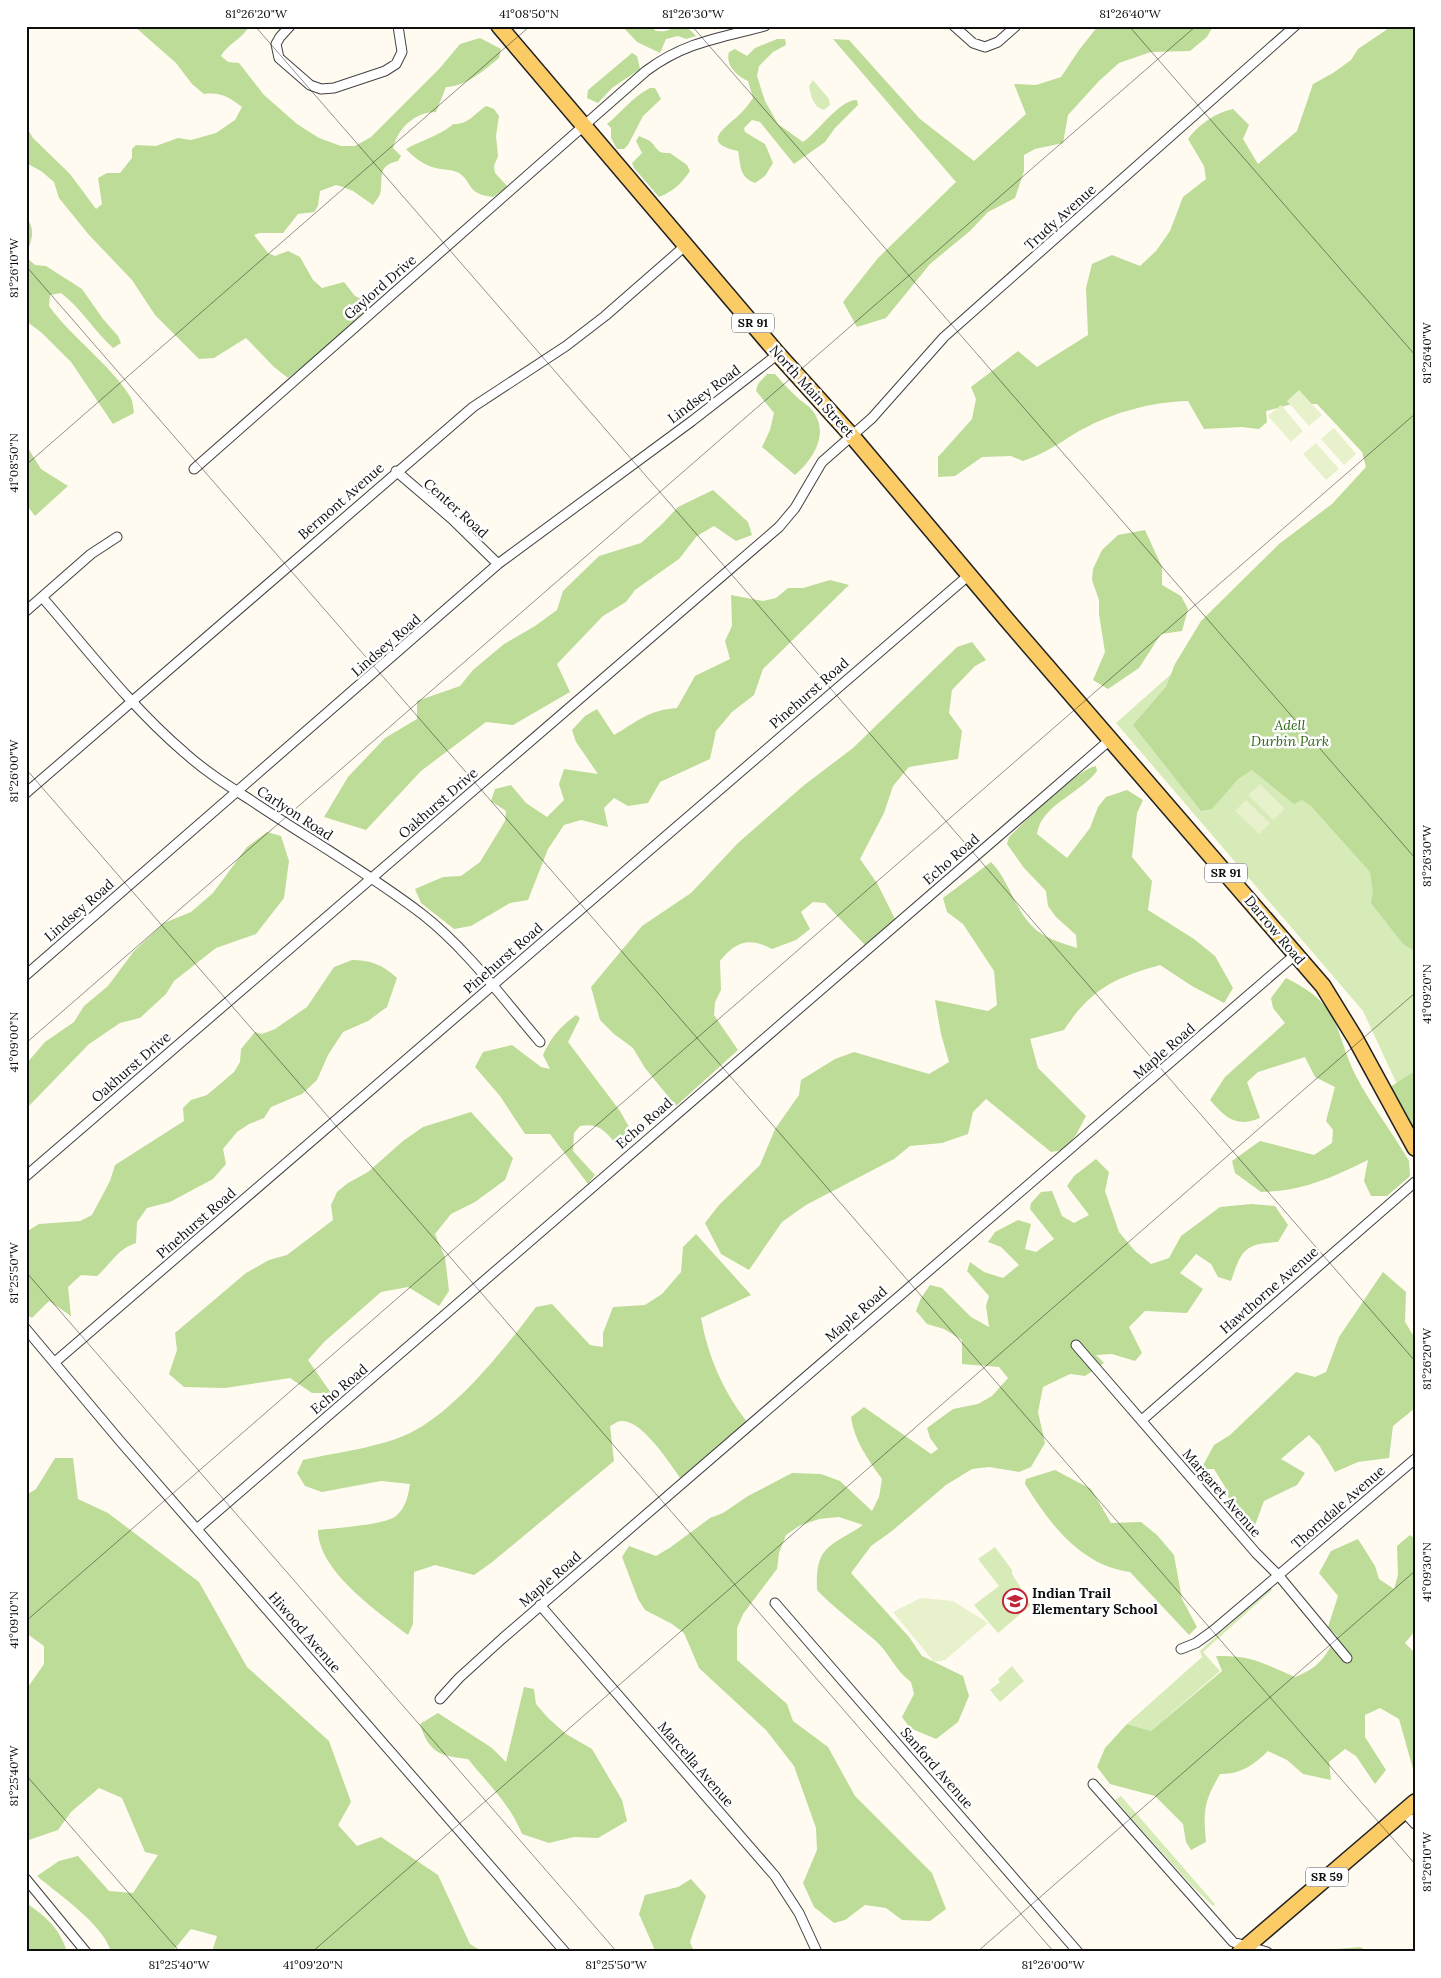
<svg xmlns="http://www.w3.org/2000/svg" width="1441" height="1978" font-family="Lora,serif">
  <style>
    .green { fill: #d7ebb9 }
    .forest { fill: #bcdc98 }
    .pitch { fill: #e7f1cb }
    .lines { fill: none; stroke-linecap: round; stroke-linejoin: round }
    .minor-casing { stroke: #424242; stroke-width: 11 }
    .primary-casing { stroke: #202020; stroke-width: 18 }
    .minor { stroke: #fff; stroke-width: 9 }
    .primary { stroke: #fbcb65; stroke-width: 15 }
    .ticks { fill: none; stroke: #0f0f0f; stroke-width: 1; stroke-opacity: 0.45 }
    .labels { text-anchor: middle; stroke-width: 5; stroke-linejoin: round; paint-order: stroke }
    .shield { fill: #fff; stroke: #575757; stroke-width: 1 }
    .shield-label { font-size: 12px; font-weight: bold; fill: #0f0f0f }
    .street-label { font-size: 14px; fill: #0f0f0f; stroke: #fff }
    .park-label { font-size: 14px; font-style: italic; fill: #33681d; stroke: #fff }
    .poi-label { font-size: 14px; font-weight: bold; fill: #0f0f0f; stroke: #fff; text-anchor: start }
    .neatline { fill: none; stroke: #0f0f0f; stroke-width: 2 }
    .ticks-label { font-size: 12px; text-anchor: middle; fill: #0f0f0f }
  </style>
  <rect width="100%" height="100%" fill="#fffbf1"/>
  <path class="green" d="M813,80l16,19 1,6 -6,5c-11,-3 -13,-14 -15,-24z
    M1415,275v824l-8,7 -44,-95 -247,-288 294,-261z
    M995,1547l17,23v4l9,14 -2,5 12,12 -33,28 -24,-28 25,-19 -21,-27z
    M1271,1588l1,2 -69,62 17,19 -69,60 -24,-7 75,-67 -2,-6 5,-5z
    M1012,1666l12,15 -24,21 -10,-12 10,-8 -2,-3z
    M1121,1796l94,108 -2,2 -22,-21 -76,-85z"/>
  <path class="forest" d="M134,26h115c-6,13 -21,17 -28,30l7,6 11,1 25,32 33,29 22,14 22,8h14l16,-9 69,-69 20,-24 20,-6 21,11 -2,9c-16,13 -32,28 -53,29l-10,25c-21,0 -38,16 -43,36l8,8 -3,5c-23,5 -14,19 -18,33 -1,3 -5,8 -7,11l-20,-14 -10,-4 -7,-2 -16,6 -2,15 -4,6 -16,2 -15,19h-24l-5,2 14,18 7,3 13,-5 12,6 13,23 9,8 22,-6 11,14 11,5 3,6 -7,11 -74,60 -14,-11 -28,-29 -32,20 -15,1 -44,-44 -23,-35 -43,-45 -30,-37 -5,-16 -13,-11 -15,-8v-37l7,12 37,36 26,35 6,-5 -4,-26 9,-5h13l12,-15v-9l4,-4 20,1 22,-8 13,2 25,-7 19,-13 7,-13c-13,-10 -21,-15 -38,-13l-12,-10 -16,-21z
    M622,26c8,0 21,-2 28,1 7,2 0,2 7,4 16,3 22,-15 39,5l-10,3 -8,-3 -12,3 -6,14 -23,-11z
    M1098,26h115l-6,11 -17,14 -39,1 -32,11 -20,18 -31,34 -5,28 -28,6 -11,6v16l-9,27 -27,14 -18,19 -40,33 -44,54 -29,9 -14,-25 35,-44 78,-76 -123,-143 16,1 71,79 54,42 52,-47 -12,-30 22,1 25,-8 18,-27z
    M1392,26h23v925l-12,-7 -32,-41 2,-11 -3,-20 -59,-66 -9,-6 -8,4 -42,-34 -14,9 -26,30 -11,2 -68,-86 33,-38 9,-23 26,-43 78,-77 53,-40 34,-37 -4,-15 -45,-48h-25l-26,7 1,11 -8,7 -18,-2 -37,2 -16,-28c-40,1 -80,13 -114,33 -17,11 -31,20 -51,27l-12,-5 -29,1 -27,19 -17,1v-20l34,-38 4,-20 -5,-12 47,-36 19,16 51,-32 -2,-47 6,-24 20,-9 28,11 16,-15 14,-20 13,-34 23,-18 -2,-13 -16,-27c11,-15 27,-26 45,-30l16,16 -6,14 15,25 39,-33 16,-47 20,-11 18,-13 7,-11z
    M777,39h8l1,6 -13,7 -14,14 -2,10 8,25 13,23 25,18c15,-10 37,-43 54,-42l1,5 -23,23 -10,14 -31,22 -34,-42 -8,-2 -8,8 1,4 20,12 8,19 -8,13 -10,7c-16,-6 -14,-17 -17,-32 -38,-8 -14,-22 2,-37 5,-5 9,-10 13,-16l-5,-17c-11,-5 -23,-16 -19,-29l6,-3 12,7 8,-8z
    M632,53l5,3 3,13 -28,19 -14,15 -11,-5 1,-8z
    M650,88h5l6,11 -18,17 -15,29 -4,4h-7l-6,-11v-10l-4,-4c15,-12 25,-27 43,-36z
    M486,106l8,3 5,7 -3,20 2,20 -4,10 1,7 13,14 -15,10c-27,-3 -20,-15 -34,-24 -8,-4 -15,-3 -23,-5 -11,-2 -23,-11 -30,-19 12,-7 39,-16 47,-25 15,1 21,-10 33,-18z
    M639,136c3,2 8,3 11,5 8,7 6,13 20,12l17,12 3,6c-8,12 -16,20 -31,26l-25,-29 -2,-5 10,-10 -6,-12z
    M26,216c12,19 3,23 1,42l8,7 11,1 36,23 21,30 15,17 3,7 -8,5c-19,-17 -32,-40 -52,-55l-11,2 -1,11c23,32 63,60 82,92 2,4 2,10 3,15l-21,11 -42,-62 -29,-29 -16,-12z
    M767,374h8c8,9 16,18 25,26 4,3 9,6 12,10 18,22 2,49 -17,65l-33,-28 8,-17 4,-17 -18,-22 2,-7z
    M26,445l15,24 27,17 -33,30 -9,-12z
    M713,490l35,32 4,13 -16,6 -22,-15 -17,10 -18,23 -44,31 -9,12 -23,14 -46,48 13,28 -57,33 -27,-3 -65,49 -55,59 -42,-13 24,-40 37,-39 32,-19v-18l43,-15 13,-16 31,-26 31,-18 22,-16 6,-19 36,-35 42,-13 20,-18 17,-18z
    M1145,530l17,37v18l19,11 7,13 -6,22 -21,3 -22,34 -31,21 -15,-9 12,-28 -6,-38v-14l-7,-20 1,-11 9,-19 16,-15z
    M830,580l19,5 -86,84 -9,26 -22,17 -16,19 -6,28 -50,23 -12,21 -20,3 -14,-8 -10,10 4,19 -27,-7 -17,5 -16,24 -20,51 -18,3 -39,23 -17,3 -33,-26 -6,-14 28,-12 18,-1 19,-14 25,-41 1,-10 -15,-10 4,-12 16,-4 15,18 21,14 17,-17 -5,-16 5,-15 34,5 -22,-32 -4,-12 13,-14 12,-7 17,26c23,-13 34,-25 63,-27l18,-32 35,-17 -5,-18 7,-15 -1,-31 32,6 13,-3 12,-10h15z
    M972,642l14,18 -11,6 -23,24 -3,23 13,18 -4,28 -49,8 -16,19 -9,27 -24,46 17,24 18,36 -30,26 -40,-42 -12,-1 -12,10 9,17 -14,11 -24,9c-23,-12 -36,-8 -52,12l1,29 -6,12 -1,13 24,35 -62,56 -31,-38 -12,-20 -19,-14 -14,-14 -9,-33 51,-61 49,-33 47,-50 65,-57 50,-38 104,-101z
    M1096,766l1,5c-16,22 -56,34 -60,63l30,24 23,-30 8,-21 8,-10 21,-7 16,10 -6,13 -5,44 20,24 -4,29 46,29 21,17 18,32 -9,15 -32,-17 -32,-21c-46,13 -69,24 -96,65l-34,9 8,29 48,48 -10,19 -12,15 -13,2 -65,-53 -13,13 -5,22 -26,9 -32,3 -16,13 -88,46 -24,17 -33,48 -28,-16 -16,-31 14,-18 41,-40 15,-36 24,-34 2,-15 34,-21 19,-7 75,22 20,-12 -8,-28 -6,-34 53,11 9,-6 -3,-34 -31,-47 -16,-12 -4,-14 48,-36c18,18 23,46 41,64 11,12 30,17 45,22l-1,-13 -20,-18 -8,-11 -2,-15 -22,-23 -17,-24 2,-7c17,-16 66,-67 87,-71z
    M267,832l14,4 8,25 -5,37 -28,36 -40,14 -42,33 -8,13 -26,24 -20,5 -31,21 -63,65v-45l19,-22 29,-20 10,-16 24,-20 26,-35 30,-28 27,-11 22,-19 34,-46z
    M352,960c19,0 31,5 45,18l-10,29 -19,14 -25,11 -15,23 -11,25 -15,14 -31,13 -7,11 -15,6 -12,8 -14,17 3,15 -13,15 -43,23 -23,6 -10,14 -1,21c-20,7 -24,20 -39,33l-16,-1 -13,12 3,29 -22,-15 -17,17 -6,-4v-82l13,-8 41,-3 12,-6 18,-34 5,-16 69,-44 -1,-13 8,-8 16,-5 27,-23 6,-10 1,-13 14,-17 7,2 13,-5 32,-22 27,-40z
    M1286,978c59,29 46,52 72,102 15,28 35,53 51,81l1,15 -23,20h-16l-7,-15 4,-21c-37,18 -65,31 -107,32l-26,-19 -3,-12 28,-20 54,14 18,-12 1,-13 -7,-9 9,-34 -20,-10 -10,-20 -47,15 -11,10 13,36c-24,10 -34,0 -50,-18l15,-23 60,-54 -12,-15 -2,-10z
    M576,1015l4,3 -12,24 52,69 13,23 -11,17c-14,-15 -19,-29 -42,-25l-6,7 -1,18 22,24 -7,9 -38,-50h-25l-25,-38 -25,-29 8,-15 29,-7 29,22 9,2 -7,-14c8,-18 17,-28 33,-40z
    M1415,1071v77l-31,-57z
    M471,1112l42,46 -8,22 -30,22 -24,12 -16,20 10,23 4,34 -10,15 -31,-19 -27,5 -57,50 -16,18 23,33h-19l-22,-15 -65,10 -41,-1 -15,-13 8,-24 -2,-17 71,-60 23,-13 18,-5 46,-35 -2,-15 6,-13 11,-9 20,-11 35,-31 20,-14z
    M1096,1159l13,13 -4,19 14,41 16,19 16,13 18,-6 12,-22 39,-29 31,-3 24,2 13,19 -10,17c-34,2 -36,7 -47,39l-13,-4 -7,-13 -15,-10 -16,19 23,16 -16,24 -42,-2 -16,16 13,26 -7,8 -23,-7 -16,1 8,8 -19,13 -15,-2 -27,13 -5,25 7,31 -14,24 -12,5 -30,-5 -17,2 -26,16 -54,46 -21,15 -20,27 58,64 13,19 41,20 6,20 -11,26 -22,17 -26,-11 -8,-11 12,-23 -3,-12c-17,-13 -21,-28 -35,-41 -20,-17 -41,-32 -59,-51 -2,-46 14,-43 46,-65l-24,-8 -20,2 -20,7 -13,9 -7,18 -2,16 -34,45 -6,14v32l50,44 6,17 35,26 27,49 77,77 14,36 -16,12 -28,-1 -16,-12 -21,-3 -20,15 -11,3 -20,-16 -11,-24 14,-33 -1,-22 -22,-62 -28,-36 -67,-62 -15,-35 -12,-9 -27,-14 -7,-11 -16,-42 7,-11 27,10 15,-9 39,-29 13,-5 25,-17 44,-23 29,1 19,7 32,30 7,-14 3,-18c-14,-19 -28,-39 -31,-62l13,-10 67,47 7,-5 -8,-11 -3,-10 26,-19 25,-5 14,-8 16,-18 -9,-11 -37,-3v-24l-18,-11 -17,-5 -11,-13 5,-13 9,-13 12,3 29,29 18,10 -3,-21 3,-10 -22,-25 3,-9 14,10 19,6 16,-13 -18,-18 -13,-5 7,-10 23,-12 13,4 -6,25 11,3 18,-13 -24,-30 1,-6 10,-11 11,-1 10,25 12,7 15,-8 -22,-29 7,-10z
    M696,1234l55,61 -50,23c7,39 22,73 46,104l-66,57c-11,-15 -39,-60 -60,-58 -4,0 -8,4 -11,5l4,35 -123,102 -17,12 -39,-10 -21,7 -1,52 -5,11c-30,-23 -90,-64 -90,-105 17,-2 67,-5 78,-14 10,-9 12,-20 14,-32l-29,-3 -59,11 -17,-6 -8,-13 6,-13c35,-8 75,-12 107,-27 46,-22 96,-86 126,-126l16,-3 38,41 13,2v-14l10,-26 32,-2 17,-11 19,-22 2,-25z
    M1383,1272l23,20 -1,30 10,16v70l-22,18 -4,32 -31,4 -23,10 -16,-27 -10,-10 -28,24 24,14 -8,12 -33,16 -10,27 -24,-20 -3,-18 -13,-21h-13l13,-24 16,-10 66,-63 19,5 11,-5 13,-35z
    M55,1458h18l5,41 30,14 91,69 48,85 82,74 22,61 -13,23 19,21 24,-9 57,38 32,69 13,8h-271l5,-16 -26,-7 -19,23h-61c-7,-27 -52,-57 -74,-76l22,-15 19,-5 31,35 24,2 25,-38 -13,-3 -23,-54 -23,-10 -28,24 -13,18 -32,11v-151l18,-26v-18l-18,-13v-138l10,-6z
    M1055,1470l36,19 20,34 30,-1 16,13 17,20 8,44 15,28 -8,8 -59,-63c-50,-7 -80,-48 -105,-88l1,-5z
    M1410,1535l5,4v92l-10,12 10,10v115l-2,1 -14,-50 -19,-11 -15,7v22l21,33 -11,14 -19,-28 -11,-7 -16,13 2,18 -28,-6 -16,-14 -19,-9c-13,13 -28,24 -48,23 -16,27 -17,37 -14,68l-15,8 -5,-8 -3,-18 -28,-28 -45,-12 -13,-17 8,-19 22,-24 24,7 71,-60 -6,-15c35,-1 47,7 79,21 25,-10 29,-19 42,-41l-9,-9 10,-31 -19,-23 12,-22 27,-12 17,27 4,13 15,10 4,-14 -1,-29z
    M524,1687l10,2 2,15 12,14 18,16 26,15 30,51 5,21 -29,17 -24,-1 -25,6 -27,-9c-12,-30 -34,-50 -54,-75 -28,-3 -39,-6 -48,-35l18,-11 54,35 14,14z
    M691,1879l15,17 -16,46 4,10h-41l1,-4 -15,-34 6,-19 33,-8z
    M26,1903c20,13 34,26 41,49h-41z
    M1360,1947l10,5h-47l2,-2z"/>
  <path class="pitch" d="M1299,390l23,25 -13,11 -22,-25z
    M1281,405l22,26 -12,11 -23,-26z
    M1334,428l22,26 -12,11 -23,-26z
    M1316,443l23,26 -13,11 -23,-26z
    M1260,784l25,25 -12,11 -25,-25z
    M1246,800l24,23 -11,11 -24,-23z
    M921,1598l32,3 35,22 -43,37 -11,2 -41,-50z"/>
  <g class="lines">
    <defs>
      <path id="minor" d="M290,26l-10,11 -4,7 3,14 31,27 11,4 13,-1 51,-17 11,-7 6,-12 -4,-26
        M954,26l19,17 12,4 13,-5 18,-16
        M194,469l452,-398c39,-29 73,-33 119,-45
        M396,471l56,48 46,45
        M42,597c46,53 89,110 143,156 20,18 42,32 64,46 58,39 118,73 173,115 45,35 81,85 118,128
        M26,611l65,-57 26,-17
        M26,793l447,-386 93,-61 39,-30 80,-70
        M26,975l472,-411 194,-143 86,-67
        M26,1176l753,-649 16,-19 27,-46 50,-44 72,-81 351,-311
        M26,1329l94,112 445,511
        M1076,1345l180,208 23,23 68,82
        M55,1362l914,-787
        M1142,1420l273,-238
        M197,1529l914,-790
        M775,1603l303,349
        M540,1605l235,271 24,37 18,39
        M1181,1649l15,-6 18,-13 201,-171
        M440,1699l19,-21 44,-40 793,-684
        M1093,1784l140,158 34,10
        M1404,1812l11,12
        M26,1879l60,73"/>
      <path id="primary" d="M499,26l279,328 74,82 155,184 316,366 32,52 60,110
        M1240,1952l175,-150"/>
    </defs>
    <use href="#minor" class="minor-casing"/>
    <use href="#primary" class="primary-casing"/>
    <use href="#minor" class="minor"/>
    <use href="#primary" class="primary"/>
  </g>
  <path class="ticks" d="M255,26l1160,1335M692,26l723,832M1129,26l286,329M26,266l1389,1598M26,465l504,-439M26,769l1028,1183M26,1043l1170,-1017M26,1272l591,680M26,1621l1389,-1207M26,1775l154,177M312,1952l1103,-959M977,1952l438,-381"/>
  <defs>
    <symbol id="school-ring" viewBox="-11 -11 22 22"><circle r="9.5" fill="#fff" stroke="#c22437" stroke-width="1.5"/><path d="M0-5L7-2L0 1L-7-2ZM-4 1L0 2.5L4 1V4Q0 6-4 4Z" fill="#c22437"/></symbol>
  </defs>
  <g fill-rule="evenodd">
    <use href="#school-ring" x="1001" y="1587" width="28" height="28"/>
  </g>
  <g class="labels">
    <g class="shield">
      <rect x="732" y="313.5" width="42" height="19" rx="4"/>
      <rect x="1205" y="863.5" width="42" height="19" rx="4"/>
      <rect x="1306" y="1867.5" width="42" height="19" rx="4"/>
    </g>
    <g class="shield-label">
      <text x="753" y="327">SR 91</text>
      <text x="1226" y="877">SR 91</text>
      <text x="1327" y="1881">SR 59</text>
    </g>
    <g class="street-label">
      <text transform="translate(1060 217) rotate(-42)" y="5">Trudy Avenue</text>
      <text transform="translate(380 287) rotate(-41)" y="5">Gaylord Drive</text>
      <text transform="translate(812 391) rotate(48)" y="5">North Main Street</text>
      <text transform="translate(704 394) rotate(-37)" y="5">Lindsey Road</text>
      <text transform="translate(341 501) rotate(-41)" y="5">Bermont Avenue</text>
      <text transform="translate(456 508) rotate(42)" y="5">Center Road</text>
      <text transform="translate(386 645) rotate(-41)" y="5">Lindsey Road</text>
      <text transform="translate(809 693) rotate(-41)" y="5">Pinehurst Road</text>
      <text transform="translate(438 803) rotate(-41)" y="5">Oakhurst Drive</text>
      <text transform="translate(295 813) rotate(33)" y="5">Carlyon Road</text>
      <text transform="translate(951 859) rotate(-41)" y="5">Echo Road</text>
      <text transform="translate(79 910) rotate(-41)" y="5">Lindsey Road</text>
      <text transform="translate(1275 930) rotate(50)" y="5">Darrow Road</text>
      <text transform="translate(503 958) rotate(-41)" y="5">Pinehurst Road</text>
      <text transform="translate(1164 1051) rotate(-41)" y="5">Maple Road</text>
      <text transform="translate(131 1067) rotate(-41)" y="5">Oakhurst Drive</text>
      <text transform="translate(644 1123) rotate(-41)" y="5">Echo Road</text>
      <text transform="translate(196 1223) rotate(-41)" y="5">Pinehurst Road</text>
      <text transform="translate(1269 1290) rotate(-41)" y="5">Hawthorne Avenue</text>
      <text transform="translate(856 1314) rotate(-41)" y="5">Maple Road</text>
      <text transform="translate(339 1389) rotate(-40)" y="5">Echo Road</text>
      <text transform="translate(1222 1493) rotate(49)" y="5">Margaret Avenue</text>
      <text transform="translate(1338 1507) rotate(-41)" y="5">Thorndale Avenue</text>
      <text transform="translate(550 1579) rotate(-41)" y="5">Maple Road</text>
      <text transform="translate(305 1632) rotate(49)" y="5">Hiwood Avenue</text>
      <text transform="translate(696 1764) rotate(49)" y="5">Marcella Avenue</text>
      <text transform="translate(937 1768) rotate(49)" y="5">Sanford Avenue</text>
    </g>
    <g class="park-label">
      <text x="1290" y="730">Adell<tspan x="1290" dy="16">Durbin Park</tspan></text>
    </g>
    <g class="poi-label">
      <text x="1032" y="1598">Indian Trail<tspan x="1032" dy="16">Elementary School</tspan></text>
    </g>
  </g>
  <rect width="1441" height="1978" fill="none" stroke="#ffffff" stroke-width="55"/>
  <rect x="28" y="28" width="1386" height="1922" class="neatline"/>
  <g class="ticks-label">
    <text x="256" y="18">81°26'20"W</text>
    <text x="529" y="18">41°08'50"N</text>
    <text x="693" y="18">81°26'30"W</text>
    <text x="1130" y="18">81°26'40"W</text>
    <text transform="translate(14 268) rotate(-90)" y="4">81°26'10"W</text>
    <text transform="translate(1427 353) rotate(-90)" y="4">81°26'40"W</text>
    <text transform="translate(14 463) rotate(-90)" y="4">41°08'50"N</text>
    <text transform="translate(14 771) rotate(-90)" y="4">81°26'00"W</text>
    <text transform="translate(1427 856) rotate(-90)" y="4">81°26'30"W</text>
    <text transform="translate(1427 994) rotate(-90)" y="4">41°09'20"N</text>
    <text transform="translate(14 1042) rotate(-90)" y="4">41°09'00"N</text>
    <text transform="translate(14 1273) rotate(-90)" y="4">81°25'50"W</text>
    <text transform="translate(1427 1359) rotate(-90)" y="4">81°26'20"W</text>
    <text transform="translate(1427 1572) rotate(-90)" y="4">41°09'30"N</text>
    <text transform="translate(14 1620) rotate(-90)" y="4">41°09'10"N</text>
    <text transform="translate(14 1776) rotate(-90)" y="4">81°25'40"W</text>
    <text transform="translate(1427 1862) rotate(-90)" y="4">81°26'10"W</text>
    <text x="179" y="1969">81°25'40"W</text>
    <text x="313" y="1969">41°09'20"N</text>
    <text x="616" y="1969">81°25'50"W</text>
    <text x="1053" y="1969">81°26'00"W</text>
  </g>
</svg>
